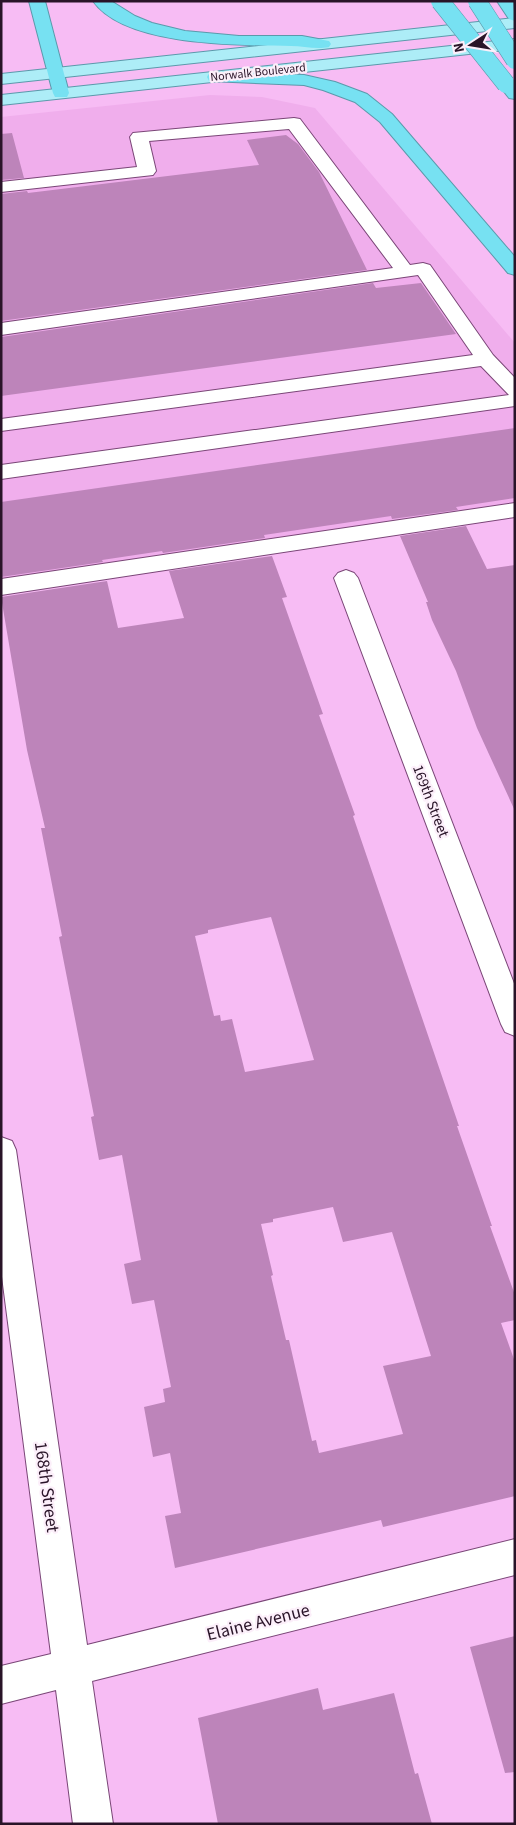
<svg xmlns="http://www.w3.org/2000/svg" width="516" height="1825" font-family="'Source Sans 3',sans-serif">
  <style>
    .built { fill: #f0aeec }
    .building { fill: #bd84ba; fill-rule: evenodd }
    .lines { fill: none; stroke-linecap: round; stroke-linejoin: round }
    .minor-casing { stroke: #7a4677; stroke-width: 2 }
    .major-casing { stroke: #5c99ab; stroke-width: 2 }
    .highway-casing { stroke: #5c99ab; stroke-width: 2 }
    .minor { fill: #fff; fill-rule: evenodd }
    .major { fill: #adedf7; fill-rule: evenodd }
    .highway { fill: #77e1f2; fill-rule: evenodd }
    .highway-bridge-casing { stroke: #5c99ab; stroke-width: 19; stroke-linecap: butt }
    .highway-bridge { stroke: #77e1f2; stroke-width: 18 }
    .labels { text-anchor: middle; stroke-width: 4.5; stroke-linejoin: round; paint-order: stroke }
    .far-street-label { font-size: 12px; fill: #291428; stroke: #fceffa }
    .street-label { font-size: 15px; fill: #291428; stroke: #fceffa }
    .near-street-label { font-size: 18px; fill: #291428; stroke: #fceffa }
  </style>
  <rect width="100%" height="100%" fill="#f7bcf4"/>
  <path class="built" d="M210,95l52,2 53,11 200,235v175l-514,73v-474z"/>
  <path class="building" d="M12,133l12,45 -23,2v-46z
    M286,135l12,9 21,28 48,98 -366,51v-127l26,-3 1,2 231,-28 -12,-25z
    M373,283l3,5 45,-5 35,51 -455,62v-59z
    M515,428v70l-59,9 2,3 -66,9 -1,-3 -127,19 1,3 -102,15 -1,-2 -60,9 1,2 -102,15v-75z
    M466,526l21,43 28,-4v246l-38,-83 -21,-57 -24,-51 -6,-18h2l-28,-66z
    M272,556l15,41 -5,1 41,116 -4,1 36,100 -2,1 106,310h-2l35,100h-2l25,69v25l-14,3 14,39v134l-132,31 -2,-7 -206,48 -10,-52 16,-3 -11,-60 -17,4 -9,-50 21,-5 -2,-13 8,-2 -17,-87 -22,4 -8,-40 17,-4 -19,-105 -23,5 -8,-43 3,-1 -35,-179 3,-1 -21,-108h4l-18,-78 -26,-153 106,-16 11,47 66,-10 -15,-47zM271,917l43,143 -69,12 -13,-53 -11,2 -1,-6 -6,1 -19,-80 13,-3v-3zM333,1207l10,35 49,-10 39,124 -48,10 20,68 -84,19 -3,-13 -4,1 -23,-101h-3l-15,-64 2,-1 -12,-51 12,-2v-3z
    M515,1636v136l-10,1 -35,-126z
    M318,1688l5,22 71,-17 21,81 3,-1 14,51h-214l-20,-106z"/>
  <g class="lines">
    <defs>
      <path id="minor" d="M294,118l6,1 110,146 13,-2 7,2 63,90 22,23v28l-514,73v-14l508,-70 -28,-29 -480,65v-12l472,-64 -55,-80 -417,60v-12l392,-55 -104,-139 -140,12 7,30 -3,4 -152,17v-10l136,-15 -7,-30 3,-4z
        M515,503v14l-514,78v-16z
        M346,570l8,3 4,5 157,408v50l-10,-4 -4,-8 -167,-446 4,-5z
        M1,1137l11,4 4,9 71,495 428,-106v36l-423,106 21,143h-40l-17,-134 -55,14v-38l50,-12 -50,-385z"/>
      <path id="major" d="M515,18v10l-514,56v-10z
        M515,39v10l-514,56v-10z"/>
      <path id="highway" d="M29,1h16l24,92 -2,4h-12l-2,-4z
        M93,1h18l24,15 17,7 33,8 54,5h63l27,5 2,3 -2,3c-12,3 -26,-1 -38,-1 -50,-1 -166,1 -198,-45z
        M497,1h16l2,20 -6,-2z
        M215,72l89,3 31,7 32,12 25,20 123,143v18l-7,-2 -128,-151 -25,-20 -32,-12 -19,-5 -95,-4 -2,-4 2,-4z
        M506,79l9,5v15l-6,-1 -11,-14 2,-4z"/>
    </defs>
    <use href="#minor" class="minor-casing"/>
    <use href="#major" class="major-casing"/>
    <use href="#highway" class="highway-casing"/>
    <use href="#minor" class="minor"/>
    <use href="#major" class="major"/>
    <use href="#highway" class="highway"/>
    <defs>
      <path id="highway-bridge" d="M440,1l66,83
        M477,1l38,59"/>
    </defs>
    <use href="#highway-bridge" class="highway-bridge-casing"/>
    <use href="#highway-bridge" class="highway-bridge"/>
  </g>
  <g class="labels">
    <g class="far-street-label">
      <text transform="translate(258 72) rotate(-6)" y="4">Norwalk Boulevard</text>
    </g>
    <g class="street-label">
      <text transform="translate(431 801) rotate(69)" y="5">169th Street</text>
    </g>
    <g class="near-street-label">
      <text transform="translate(47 1487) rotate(82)" y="6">168th Street</text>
      <text transform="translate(258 1622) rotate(-14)" y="6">Elaine Avenue</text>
    </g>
  </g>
  <rect width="516" height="1825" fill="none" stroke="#291428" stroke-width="5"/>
  <g transform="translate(471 45) rotate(258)" stroke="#fceffa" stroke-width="4" paint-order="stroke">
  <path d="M0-4L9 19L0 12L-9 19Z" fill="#291428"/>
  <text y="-8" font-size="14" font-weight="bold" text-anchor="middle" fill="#291428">N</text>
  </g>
</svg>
